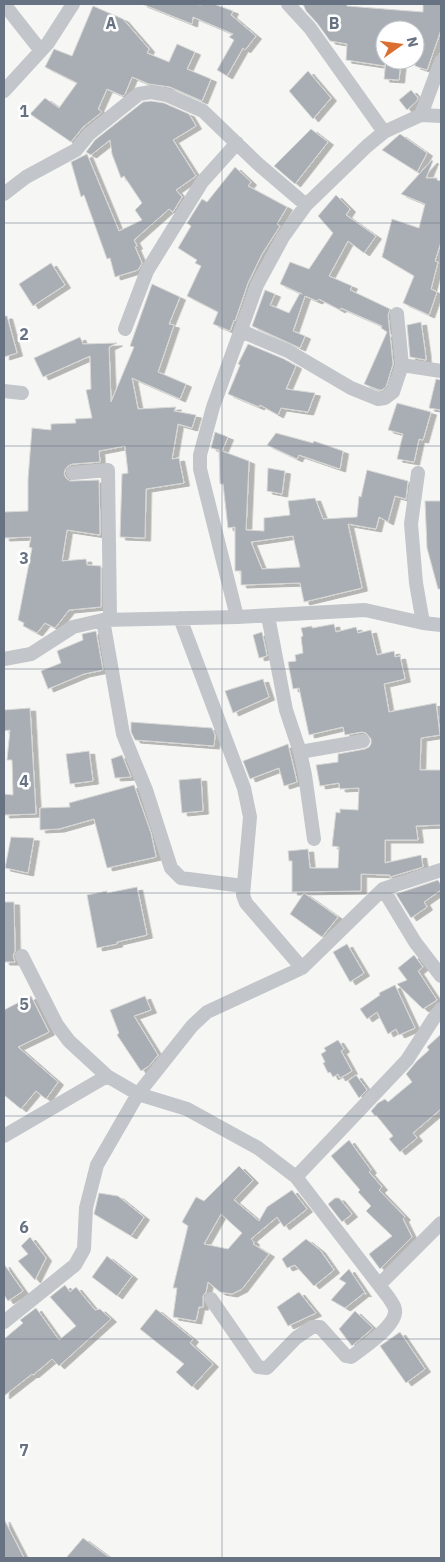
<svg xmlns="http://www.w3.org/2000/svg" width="445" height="1562" font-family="'IBM Plex Sans',sans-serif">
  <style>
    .building { fill: #a9aeb5; stroke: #d8d8d6; fill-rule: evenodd; filter: url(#shadow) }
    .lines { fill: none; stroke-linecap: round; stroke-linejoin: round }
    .minor { stroke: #c2c5c9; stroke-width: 14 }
    .grid { fill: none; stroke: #677383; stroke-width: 1; stroke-opacity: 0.55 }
    .grid-label { font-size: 16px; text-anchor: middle; font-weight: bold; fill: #677383; stroke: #fff; stroke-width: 5; stroke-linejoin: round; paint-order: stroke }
  </style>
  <defs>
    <filter id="shadow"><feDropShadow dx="5.5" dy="3" stdDeviation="0" flood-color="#0004"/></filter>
  </defs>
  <rect width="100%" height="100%" fill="#f6f7f4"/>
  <path class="building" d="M142,4h51l8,1 1,-1h12l19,7 -2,4 25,21 -11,14 -2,-2 -16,28 -10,-6 17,-30 -5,-3 4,-3 -40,-17 -1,7z
    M303,4h44v2l76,6v-8h18v26l-14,40 -12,-4v-36h-30v36l-39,-6 1,-16 -17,-3 -13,-18 -11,-12z
    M93,6l30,13 26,30 -2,4 22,9 8,-18 18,8 -8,17 24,10 -9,22 -32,-14 -21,-3 -17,-7 -7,17 -2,2 -16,-7 -9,20 4,3 -19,15 -12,15 -41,-28 15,-16 14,10 18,-25 -32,-16 9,-18 18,7z
    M386,60h15l-2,20 -15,-1z
    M308,71l23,27 -18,21 -24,-28z
    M411,90l7,8 -1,3 -10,9 -8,-10z
    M151,101l13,2 25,11 7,12 -23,14 23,36 -20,14 6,7 -9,15 -4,-3 -35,31 3,6 -2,1 7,16 -4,7 -23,7 -5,-19 -3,1 -23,-64 -3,2 -10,-35 16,-8 32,77 23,-11 -7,-10 7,-7 -18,-27 -3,2 -9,-24 -2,-14 -19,15 -5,-3 9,-12 48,-38z
    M311,129l17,13 -33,42 -21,-18z
    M400,134l27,19 -10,19 -35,-22z
    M432,160l1,1 -7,17h11v2l4,1v61l-6,19 3,1 -7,27 6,3 -8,23 -26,-12 11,-27 -32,-19 10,-38 27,9 6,-24 -24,-10z
    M235,167l16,15 -3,4 39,21 -10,17 3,2 -18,28 -14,29 -13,38 -1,-1 -4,11 -17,-7 5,-12 -31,-16 14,-30 -6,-3 2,-3 -19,-12 13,-22 -4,-3 15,-24 5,3z
    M336,195l14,14 -4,6 30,21 -12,17 -16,-12 -19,35 23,10 -2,4 40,19 -2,6 5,49 -7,23 -4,3h-3l-15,-6 23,-52 -6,-4 1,-2 -41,-18 -1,2 -21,-11 -2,2 -12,-5 -12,35 12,5 -5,12 -48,-22 13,-36 10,4 -5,11 19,8 11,-20 2,1 -22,-10 10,-22 19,7 24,-36 -15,-17z
    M51,263l14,22 -32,21 -14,-22z
    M152,284l28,13 -11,27 5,1 -16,47 28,12 -6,15 -48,-21 6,31 38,-2 -2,4 22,4 -4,13 -14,-4 -6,35 7,-1 5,25 -38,6 -1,49 -25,-1 2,-63 6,-1 -3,-27 -26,5 1,11 -28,2 -4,2 -3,4 -1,4 2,4 4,3 29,-1 1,55 -33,-5 -5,31 24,-2 1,6 14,1v41l-32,3 -14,18 -10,-5 -8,10 -14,-7 1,-3 -6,-3 14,-72 -3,-1 2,-10 -27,1v-26l24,-1v-32l4,-51 19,2v-6l25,-1 -1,-4 17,-1 -6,-28 5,-1 -1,-33 -47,21 -9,-19 46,-21 3,7 34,-1 -8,4 2,55 23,-55 -4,-1z
    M4,316h3l10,37 -13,4z
    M421,322l4,28 1,10 -16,-3 -3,-32z
    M248,344l36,15 12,7 -10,23 29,4 -7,19 -27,-4 -3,7 -18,-10 -1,2 -31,-13 12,-29 -2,-1z
    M436,379l5,1v30l-12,-2z
    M397,403l34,9 -8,28 -4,-1 -5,23 -17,-3 6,-25 -15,-4z
    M215,432l13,5 -6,14 27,10 -3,69 18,1v-13l26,-3 -2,-14 27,-3 8,21 34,-2 2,-21 2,1 6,-27 41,11 -2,18 -11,-3 -7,26 -9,-5 -3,12 -28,-5 14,64 -58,14 -4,-19 -59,2v-14h-6v-44l-7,1 -5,-44h-3l-1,-34 -8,-2zM293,536l7,31 -38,2 -11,-27z
    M276,433l37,10 1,-2 29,10 -3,18 -41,-14 -2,4 -30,-14z
    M268,468l17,3 -3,23 -15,-3z
    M425,501h16v88h-3l-11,-41z
    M334,624l2,8 20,-5 2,6 13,-3 6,25 17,-4 1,6 5,-1 5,23 -21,5 5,28 47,-9 4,32 -19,3 -1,32h21v55l-25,1 2,14h-33v23l36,-8 2,12 -33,10v-2l-29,-1v17l-69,1v-31h-3l-1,-10 20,-2 2,19h28l1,-21 -7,-1 4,-34 4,1v-4l18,1 1,-22 -19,1 -1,-6 -19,3 -4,-21 22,-3v-8l27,-5 4,-2 2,-3v-5l-5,-6 -4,-1 -17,3 -2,-8 -34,8 -10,-47 -6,1 -5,-27 8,-1 -1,-6 8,-2 -2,-16 2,-1 -2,-8 11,-2v2z
    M96,631l7,39 -19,4 -36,15 -7,-18 20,-8 -4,-12 26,-11 -1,-6z
    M262,632l5,24 -8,2 -6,-23z
    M263,679l6,18 -36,16 -8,-22z
    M30,708l6,106 -32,1v-21l9,1 -1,-35h-5l3,-30 -6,1v-21z
    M131,722l81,6 3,7 -1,11 -79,-6 -4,-8z
    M288,744l9,38 -13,4 -5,-18 -29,11 -7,-18z
    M89,751l4,30 -23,3 -4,-30z
    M122,755l9,22 -16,1 -4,-19z
    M201,778l2,33 -21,2 -3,-33z
    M134,785l17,48 5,24 -49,11 -13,-49 -35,10 -19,1v-22l30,-1 -1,-4z
    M11,837l23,1 -6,35 -23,-5z
    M438,880l3,5v5l-17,12 3,5 -16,11 -15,-24z
    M137,887l10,48 -30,7v2l-20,4 -10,-53 20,-4v2z
    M304,893l34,24 -16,20 -32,-23z
    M4,902h10l1,49 -2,5 2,6h-11z
    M347,944l17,29 -14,9 -17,-30z
    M414,955l9,12 -5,4 19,29 -14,9 -26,-25 10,-4 -9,-12z
    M395,985l20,43 -16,7 -3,-6 -8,5 -11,-22 -10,7 -7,-10 20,-14 -1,-2z
    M31,996l18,36 -31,15 40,35 -12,17 -10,-8 -15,18 -17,-14v-85z
    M145,996l6,14 -17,6 24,39 -9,11 -8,5 -24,-36 2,-2 -9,-23z
    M441,1034v75l-28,24 4,5 -17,14 -11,-13 4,-3 -17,-21 -1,1 -4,-5 7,-8 7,-4 3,3 24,-20 -6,-8 11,-13 12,-11 -2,-3z
    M338,1040l6,9 -3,2 11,20 -12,7 -2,-4 -5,3 -3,-5 -2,1 -5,-10 2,-1 -4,-8 5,-3 -2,-3z
    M356,1075l11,15 -8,8 -11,-17z
    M349,1140l22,30 -2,2 13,15 -3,3 26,27 -2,2 9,18 -32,32 -11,-15 23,-18 -26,-25 5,-5 -13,-14 2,-2 -29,-34z
    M239,1166l14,14 -19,20 25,21 8,-14 25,-17 15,19 -23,18 -7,-10 -26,22 3,3 -1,2 16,10 -27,35 -10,5 -12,-2 -12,-10 -2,10 -3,4v11h-4l-3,14 -23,-4 4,-29h-4l15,-62 -6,-4 14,-25 8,4zM221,1214l21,19 -14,16 -24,-5z
    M99,1193l19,3 26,21 -13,19 -37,-22z
    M335,1198h4l13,16 -10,8 -14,-18z
    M30,1237l16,21 -11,22 -17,-19 10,-7 -7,-8z
    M306,1239l14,11 14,20 -20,16 -19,-21 -8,3 -5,-9z
    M107,1256l25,20 -15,20 -25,-19z
    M4,1264l19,27 -15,10 -4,-6z
    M349,1269l17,25 -2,-1 -19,15 -14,-8 15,-17 -7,-4z
    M65,1285l5,7 6,-5 19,23 5,-1 11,10 -52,47 -7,-7 -19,16 -1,-1 -28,22v-57l19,-16 -3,-3 16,-12 23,32 17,-14 -26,-29z
    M299,1292l17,21 -28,13 -11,-19z
    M156,1309l37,30 -3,4 23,21 -21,23 -16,-15 8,-8 -44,-35z
    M355,1311l18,17 -21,18 -13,-17z
    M400,1332l25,37 -19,14 -26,-37z
    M4,1519l20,39h-20z
    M83,1538l27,20h-44z"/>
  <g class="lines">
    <path class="minor" d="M4,4l37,47
      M288,4l22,24 74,104
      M4,91l44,-48 25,-39
      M421,115l20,1
      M4,194l22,-17 50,-27 13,-16 50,-40 12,-2 16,3 36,16 54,52 49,42
      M125,329l22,-58 55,-89 35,-39
      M241,331l47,20 63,37 27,11 7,-1 8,-6 9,-27 -5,-51
      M402,365l39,6
      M4,391l18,2
      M73,473l35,-3 2,149
      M418,473l-7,51 5,59 7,40
      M268,616l18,94 14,42 5,23 9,64
      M237,617l-37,-148v-14l13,-48 44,-122 26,-48 23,-32 61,-59 17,-14 37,-17 20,-54
      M180,618l64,170 6,29 -7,78 3,8 56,65
      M103,620l20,114 23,56 25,78 10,10 62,8
      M4,659l27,-5 42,-27 30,-7 134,-3 128,-7 58,13 18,2
      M300,752l63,-11
      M383,889l32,53 26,34
      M22,956l35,69 12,16 38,35 31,18 49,15 71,39 38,29 93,121c3,5 7,9 6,15 -2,15 -32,35 -44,44l-5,-1 -26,-29h-8l-16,11 -29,30 -9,-1 -47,-68
      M4,1136l103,-60
      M296,1177l111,-117 27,-42 7,-9
      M379,1285l62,-62
      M4,1322l71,-57 9,-16 2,-41 11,-43 41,-71 54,-68 15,-14 95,-44 81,-79 58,-19"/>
  </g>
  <path class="grid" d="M222,4v1554M4,223h437M4,446h437M4,669h437M4,893h437M4,1116h437M4,1339h437"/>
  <g class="grid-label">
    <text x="111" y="29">A</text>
    <text x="334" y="29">B</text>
    <text x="24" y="117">1</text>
    <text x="24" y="340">2</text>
    <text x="24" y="564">3</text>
    <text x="24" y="787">4</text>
    <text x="24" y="1010">5</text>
    <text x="24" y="1233">6</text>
    <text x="24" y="1456">7</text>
  </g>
  <rect width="445" height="1562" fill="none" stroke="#677383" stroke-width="10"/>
  <g transform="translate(400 45) rotate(76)"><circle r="24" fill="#ffffff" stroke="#c2c7cd"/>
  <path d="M0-4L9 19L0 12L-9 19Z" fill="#da6f30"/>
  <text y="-8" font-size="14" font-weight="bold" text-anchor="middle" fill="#677383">N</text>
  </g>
</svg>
